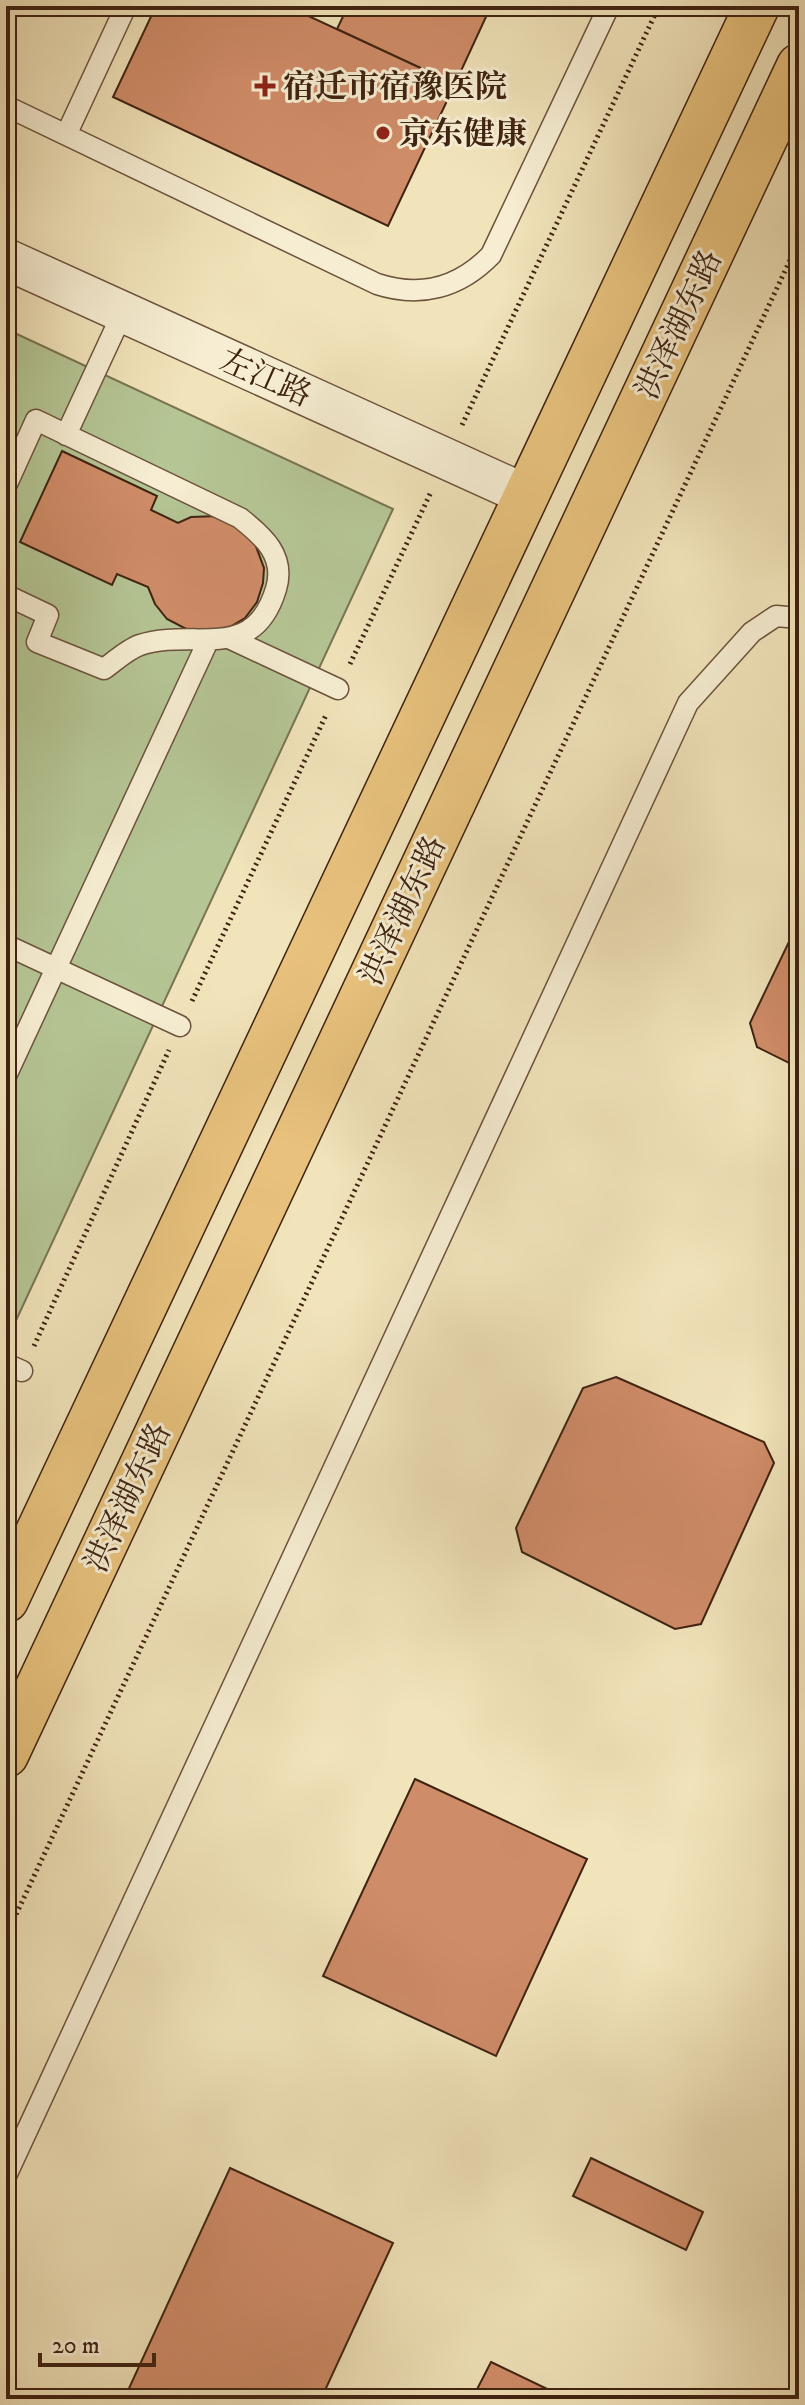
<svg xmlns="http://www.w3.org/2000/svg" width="805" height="2405" font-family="'IM FELL DW Pica','Noto Serif SC',serif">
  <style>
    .green { fill: #b5c594; stroke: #7a7453; stroke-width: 2 }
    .building { fill: #cf8c68; stroke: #3f2312; stroke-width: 2 }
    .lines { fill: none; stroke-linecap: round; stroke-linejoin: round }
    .lane-casing { stroke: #6c533c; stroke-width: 23 }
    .street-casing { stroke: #6c533c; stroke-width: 43 }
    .primary-casing { stroke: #3f2312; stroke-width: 47 }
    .path { stroke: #3f2312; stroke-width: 5; stroke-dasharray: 2 4; stroke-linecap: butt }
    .lane { stroke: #f6edd2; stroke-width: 20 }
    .street { stroke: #f6edd2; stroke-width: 40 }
    .primary { stroke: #e8c27d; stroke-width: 44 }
    .poi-dot { fill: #8f2418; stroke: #f6edd2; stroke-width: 3 }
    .labels { text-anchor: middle; stroke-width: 6; stroke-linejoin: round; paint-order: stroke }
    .poi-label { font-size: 32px; font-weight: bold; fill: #3f2312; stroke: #f6edd2; text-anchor: start }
    .street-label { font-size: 32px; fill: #3f2312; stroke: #f6edd2 }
  </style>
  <rect width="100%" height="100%" fill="#f1e3ba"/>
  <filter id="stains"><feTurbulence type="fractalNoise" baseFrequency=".0025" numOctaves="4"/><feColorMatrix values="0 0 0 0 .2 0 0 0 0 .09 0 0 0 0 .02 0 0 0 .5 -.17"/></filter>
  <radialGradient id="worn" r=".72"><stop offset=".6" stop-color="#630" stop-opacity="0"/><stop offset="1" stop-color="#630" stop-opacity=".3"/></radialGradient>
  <path class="green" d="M6,329l387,180 -387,833z"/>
  <path class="building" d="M156,6h131l168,78 -67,142 -275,-129z
    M156,6h131l168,78 -67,142 -275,-129z
    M348,6h143l-36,78 -118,-55z
    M62,451l95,45 -6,14 27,13 13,-6 27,-1 26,14 10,11 10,27 -1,15 -6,19 -12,16 -17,10 -18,4 -20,-1 -23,-12 -12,-15 -7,-17 -31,-13 -5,11 -92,-43z
    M799,921v147l-42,-21 -7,-24z
    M616,1377l148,65 10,21 -73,161 -26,5 -153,-77 -6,-24 67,-140z
    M415,1779l172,80 -91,197 -173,-80z
    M591,2158l112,54 -17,38 -113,-54z
    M230,2168l163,75 -72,156h-192l-4,-2z
    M491,2362l77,37h-96z"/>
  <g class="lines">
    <defs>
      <path id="lane" d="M6,106l371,178c43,14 82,4 114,-29l118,-249
        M67,133l59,-127
        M66,435l57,-123
        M6,486l30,-66 204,98c23,18 46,38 36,71 -23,76 -82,38 -136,56 -12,4 -25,16 -36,24l-67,-27 11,-27 -42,-20
        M231,639l107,50
        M6,945l174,81
        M6,1076l202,-435
        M6,1364l16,7
        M6,2176l682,-1473 64,-71 24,-16 23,2"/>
      <path id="street" d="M6,259l520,236"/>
      <path id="primary" d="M6,1600l751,-1594
        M6,1755l793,-1689"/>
    </defs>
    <use href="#lane" class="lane-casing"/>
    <use href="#street" class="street-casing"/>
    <use href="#primary" class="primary-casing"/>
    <path class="path" d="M462,425l197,-419
      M350,664l81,-172
      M192,1001l135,-288
      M34,1346l135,-296
      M6,1407l5,-12
      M6,1936l793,-1695"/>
    <use href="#lane" class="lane"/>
    <use href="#street" class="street"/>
    <use href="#primary" class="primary"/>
  </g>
  <g class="poi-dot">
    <path d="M261 74h8v8h8v8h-8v8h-8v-8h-8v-8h8z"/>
    <circle cx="383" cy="133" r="8"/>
  </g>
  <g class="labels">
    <g class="poi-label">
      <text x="283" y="97">宿迁市宿豫医院</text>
      <text x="399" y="144">京东健康</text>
    </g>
    <g class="street-label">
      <text transform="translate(678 324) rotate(-65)" y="11">洪泽湖东路</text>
      <text transform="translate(266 377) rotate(24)" y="11">左江路</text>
      <text transform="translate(402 910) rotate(-65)" y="11">洪泽湖东路</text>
      <text transform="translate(127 1497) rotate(-65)" y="11">洪泽湖东路</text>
    </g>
  </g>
  <rect width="805" height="2405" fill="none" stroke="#f1e3ba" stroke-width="32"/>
  <rect x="8" y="8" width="789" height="2389" fill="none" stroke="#3f2312" stroke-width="4"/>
  <rect x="16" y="16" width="773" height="2373" fill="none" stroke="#3f2312" stroke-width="2"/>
  <path d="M40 2353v12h114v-12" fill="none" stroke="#3f2312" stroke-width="4"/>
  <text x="52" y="2353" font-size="24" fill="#3f2312" stroke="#f6edd2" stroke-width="6" paint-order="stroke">20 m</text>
  <rect width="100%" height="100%" filter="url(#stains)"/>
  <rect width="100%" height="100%" fill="url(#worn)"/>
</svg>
